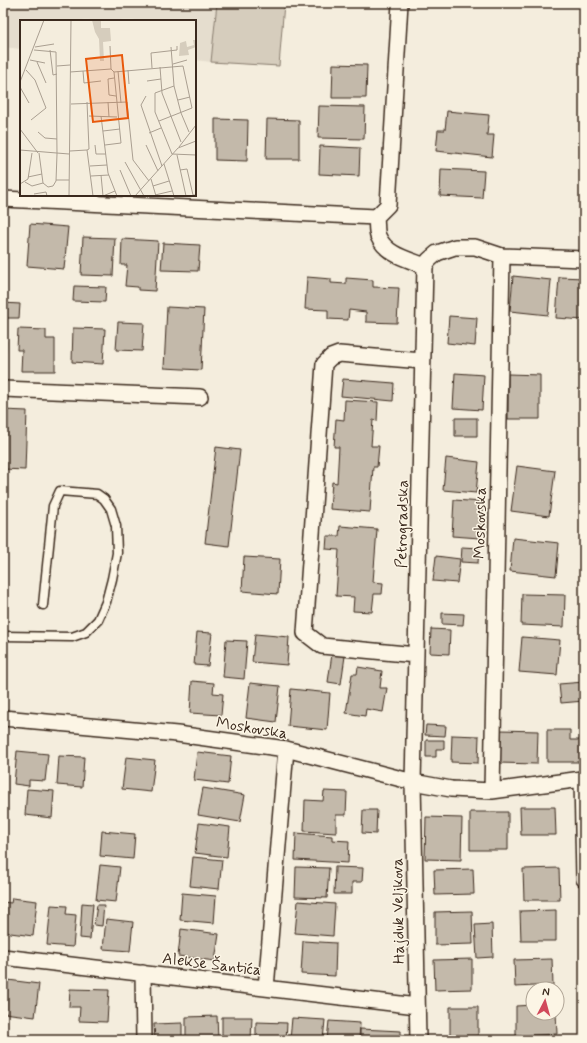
<svg xmlns="http://www.w3.org/2000/svg" width="587" height="1043" font-family="Mynerve,sans-serif">
  <style>
    .built { fill: #e5ddce }
    .green { fill: #d6cdbd; stroke: #887c6e }
    .building { fill: #c3b9aa; stroke: #3b2a1e }
    .lines { fill: none; stroke-linecap: round; stroke-linejoin: round }
    .lane-casing { stroke: #3b2a1e; stroke-width: 11 }
    .street-casing { stroke: #3b2a1e; stroke-width: 18 }
    .lane { stroke: #fcf5e5; stroke-width: 8 }
    .street { stroke: #fcf5e5; stroke-width: 15 }
    .labels { text-anchor: middle; stroke-width: 3; stroke-linejoin: round; paint-order: stroke }
    .street-label { font-size: 16px; fill: #3b2a1e; stroke: #fcf5e5 }
    .inset-road { fill: none; stroke: #aa9f91; stroke-width: 1 }
    .view { fill: #e8590c; fill-opacity: 0.15; stroke: #e8590c; stroke-width: 2 }
    .inset-edge { fill: none; stroke: #3b2a1e; stroke-width: 2 }
  </style>
  <rect width="100%" height="100%" fill="#f4eddd"/>
  <filter id="ink" filterUnits="userSpaceOnUse"><feTurbulence type="fractalNoise" baseFrequency=".025" numOctaves="2"/><feDisplacementMap in="SourceGraphic" scale="8" xChannelSelector="R" yChannelSelector="G"/><feConvolveMatrix kernelMatrix="1 2 1 2 8 2 1 2 1" color-interpolation-filters="sRGB"/></filter>
  <g filter="url(#ink)">
    <path class="built" d="M3,3h214l-6,59 -16,-2v-39h-174v28l-18,-2z"/>
    <path class="green" d="M217,3h67l-5,63 -68,-4z"/>
    <path class="building" d="M451,3h45v3z
      M333,64l34,1 -1,33h-34z
      M319,106l46,1 -1,32 -46,-1z
      M447,111l42,4 -2,20h7l-2,22 -56,-6 2,-21h7z
      M215,119l33,1 -1,41 -32,-1z
      M267,119l32,1v39h-33z
      M320,146l40,2 -1,28 -40,-2z
      M441,169l43,2 -2,27 -42,-2z
      M30,224l38,3 -4,42 -37,-3z
      M83,237l32,1 -2,38 -32,-1z
      M122,239l36,2 -3,50 -17,-1v-3l-13,-1 2,-21h-6z
      M163,243l37,2 -2,26 -37,-1z
      M513,276l38,4 -3,35 -38,-4z
      M307,277l24,2v4l15,1v-6l27,2v7l26,1 -2,35 -31,-1v-10l-17,-2 -1,10 -20,-1v-9l-23,-1z
      M559,277l25,1v42l-28,-2z
      M74,286l32,1 -1,15 -32,-1z
      M3,303l17,1 -1,14h-16z
      M167,307l37,2 -3,61 -37,-2z
      M449,316l28,2 -2,28 -28,-3z
      M118,322l26,1 -2,28 -26,-1z
      M73,328l32,1 -2,35 -31,-2z
      M18,329l28,1v9h9v32h-34l1,-21h-5z
      M3,341h3l-1,25h-2z
      M455,373l29,2 -2,35 -29,-2z
      M508,374l32,1v44h-32z
      M343,379l51,4 -1,18 -52,-5z
      M345,400l33,2 -1,19 -4,-1 -2,26h8l-2,21h-4l-3,45 -40,-3 2,-27 5,1 2,-36h-5l2,-28 8,1z
      M3,410l24,1 -2,59 -22,-1z
      M455,418h22v18h-22z
      M216,447l24,3 -11,96 -24,-3z
      M446,458l33,4 -3,31 -33,-3z
      M517,466l38,5 -6,45 -38,-5z
      M454,500l29,2 -3,36 -28,-2z
      M340,526l37,3 -4,53 10,1 -1,11h-8l-2,18 -19,-1 1,-14 -18,-1 3,-46 -13,-1 1,-13h12z
      M513,538l46,5 -3,33 -46,-5z
      M462,547l17,1 -1,15 -17,-1z
      M436,556l24,3 -3,24 -24,-2z
      M244,557l36,2 -2,35 -36,-3z
      M522,594l43,1 -1,32 -43,-2z
      M442,613l22,1 -1,11 -21,-1z
      M431,629l19,1 -1,24 -19,-1z
      M197,632l15,1 -4,33 -14,-1z
      M255,634l34,3 -2,28 -35,-3z
      M522,637l38,3 -3,35 -38,-3z
      M226,640l21,1 -3,38 -21,-2z
      M332,654l13,2 -4,28 -13,-2z
      M358,667l24,4 -2,17h7l-4,24 -17,-3 -1,7 -19,-3 6,-39h5z
      M192,681l22,2 -1,10 10,1 -2,21 -31,-2z
      M584,682v19l-23,2 -2,-19z
      M250,683l30,3 -4,36 -30,-4z
      M291,689l39,4 -3,37 -39,-4z
      M426,725l20,1 -1,10 -20,-1z
      M500,730l38,1 -1,33 -38,-1z
      M547,730h23v10h13v22h-36z
      M452,735l27,1 -1,27 -27,-1z
      M426,740h18v9h-8v8h-10z
      M3,745h3l-2,38h-1z
      M17,751l31,3 -3,27 -16,-1v6l-15,-2z
      M197,752l34,4 -3,28 -34,-4z
      M59,756l25,1 -2,30 -25,-2z
      M126,757l29,3 -4,32 -29,-3z
      M203,788l42,7 -5,27 -42,-7z
      M27,789l27,2 -2,27 -27,-3z
      M324,791l23,1 -1,23h-10v18l-32,-2 1,-31 18,1z
      M520,807h35l1,28h-35z
      M363,810h14l-1,24 -14,-1z
      M470,812h38v38h-38z
      M426,817l36,1 -1,42 -36,-1z
      M199,823l31,4 -3,30 -32,-4z
      M102,831l33,3 -2,25 -33,-3z
      M296,833l36,3v4l17,1 -1,22 -53,-3z
      M193,857l29,3 -3,29 -29,-3z
      M100,865l20,2 -4,35 -20,-2z
      M296,867l33,1 -2,30 -32,-1z
      M335,867l28,1 -1,14h-10v12h-18z
      M559,868l1,32h-36l-1,-31z
      M473,869l1,25 -39,1 -1,-25z
      M182,893l34,3 -2,27 -34,-3z
      M12,898l25,3 -4,35 -30,-4v-30l8,1z
      M298,901l37,3 -2,32 -38,-3z
      M82,903l11,1 -3,35 -10,-1z
      M51,905l16,1 -1,8 10,1 -3,32 -26,-2z
      M97,905h7l-2,21 -8,-1z
      M556,910v31h-35l-1,-30z
      M472,911l1,33 -38,1v-33z
      M106,919l27,3 -3,29 -27,-2z
      M492,924l1,33 -16,1 -2,-33z
      M181,929l38,5 -4,27 -37,-5z
      M303,941l33,2 -1,33 -34,-2z
      M472,959v30l-37,1 -1,-30z
      M552,959l1,26 -38,2 -1,-27z
      M8,980l31,4 -4,33 -31,-4z
      M70,989l39,1 -2,32 -28,-1 1,-14h-11z
      M533,1005v8h23l1,21 -41,2v-30z
      M450,1007h28v29l-28,1z
      M217,1016l1,24h-32v-23z
      M222,1017h30l-1,23h-29z
      M292,1018l33,2 -2,20h-33z
      M329,1021l31,2 -1,17h-32z
      M256,1022l31,1 -1,17h-30z
      M182,1023v17h-27l-1,-16z
      M360,1029l41,2v9h-41z"/>
    <g class="lines">
      <defs>
        <path id="lane" d="M3,636l69,1 14,-5 12,-12 8,-18 6,-23 5,-26 -1,-27 -5,-17 -7,-10 -7,-5 -37,-3 -7,15 -10,99"/>
        <path id="street" d="M3,199l373,18
          M376,217l12,-12 12,-202
          M376,217c1,6 0,14 2,19 8,19 30,23 47,30
          M3,389l197,8
          M416,655l-94,-9 -17,-13 19,-269 7,-7 8,-3 83,7
          M3,718l174,16 109,15 127,33 38,7 41,2 90,-12 2,100
          M492,791l10,-535
          M3,957l414,49
          M143,973l1,67
          M266,988l20,-239
          M418,1040l-5,-258 12,-516 4,-6 8,-7 18,-6h20l27,9 82,3"/>
      </defs>
      <use href="#lane" class="lane-casing"/>
      <use href="#street" class="street-casing"/>
      <use href="#lane" class="lane"/>
      <use href="#street" class="street"/>
    </g>
  </g>
  <g class="labels">
    <g class="street-label">
      <text transform="translate(479 523) rotate(-89)" y="6">Moskovska</text>
      <text transform="translate(401 524) rotate(-89)" y="6">Petrogradska</text>
      <text transform="translate(252 727) rotate(9)" y="6">Moskovska</text>
      <text transform="translate(397 911) rotate(-91)" y="6">Hajduk Veljkova</text>
      <text transform="translate(212 963) rotate(7)" y="6">Alekse Šantića</text>
    </g>
  </g>
  <g transform="translate(20 20)">
    <rect width="176" height="176" fill="#f4eddd"/>
    <path d="M72,0h9v8h9l1,13 -8,1 1,19h-4l-1,-22 -4,-7zM173,20h3v7l-8,3 1,5 -10,1 1,-13 6,-2 1,6 7,-2z" fill="#d6cdbd"/>
    <path class="inset-road" d="M90,26l1,23M15,27l19,-3M151,27l3,39 7,27 8,19M14,30l22,2 1,102 -1,27 -3,5 -5,1 -5,-4 -4,-30M30,30l3,25 4,-1M10,40l15,3M17,42l9,21M153,44l14,-4M37,46l13,-1M140,47l2,26 19,49M132,48l-1,-15 26,-3v-4M6,50l9,10 11,28 -15,12M108,50l1,14M63,51l1,12 17,-2M98,51l3,32M50,52l41,-3M94,52l69,-6 9,42 -33,13M94,58l-6,1 1,16 7,1M127,61l14,-2M0,62l24,-62M154,66l-19,7v19l17,42 24,1M0,67l9,16M126,76l-5,9 21,61M158,80l12,-3M88,82l1,15M51,84l56,-2 6,58 16,21M69,96l28,1M81,96l7,57 9,23M0,109l18,24M83,111l17,-2M18,112l7,6 12,1M129,113l12,-5M75,125l1,9h10M85,125l16,-2 -7,-71 -3,-3M126,125l12,26M159,127l17,-22M0,130l49,4M67,130l2,-1 -2,-47M50,131l17,-1 6,46M157,135l9,41M105,142l19,34M144,144l10,32M70,146l17,-1M100,150l11,26M160,150l7,-1 6,26h3M81,155l2,21M71,156l18,-1M8,157l14,-3M131,159l5,17M36,160h13M5,162l7,4 11,-3M0,164l8,-5 4,-26M133,166l16,-5M14,174l12,-2 1,4M135,175l17,-4M49,176l2,-176M83,176l12,-5M115,176l43,-48 18,-7"/>
    <path class="view" d="M102,35l6,63 -35,4 -7,-63z"/>
    <rect width="176" height="176" class="inset-edge"/>
  </g>
  <rect width="587" height="1043" fill="none" stroke="#fcf5e5" stroke-width="16"/>
  <rect x="8" y="8" width="571" height="1027" fill="none" stroke="#3b2a1e" stroke-width="1.5" filter="url(#ink)"/>
  <g transform="translate(545 1001) rotate(6)"><circle r="19" fill="#fcf5e5" stroke="#afa495"/>
  <path d="M0-3L7 15L0 10L-7 15Z" fill="#d1495b"/>
  <text y="-6" font-size="11" font-weight="bold" text-anchor="middle" fill="#3b2a1e">N</text>
  </g>
</svg>
